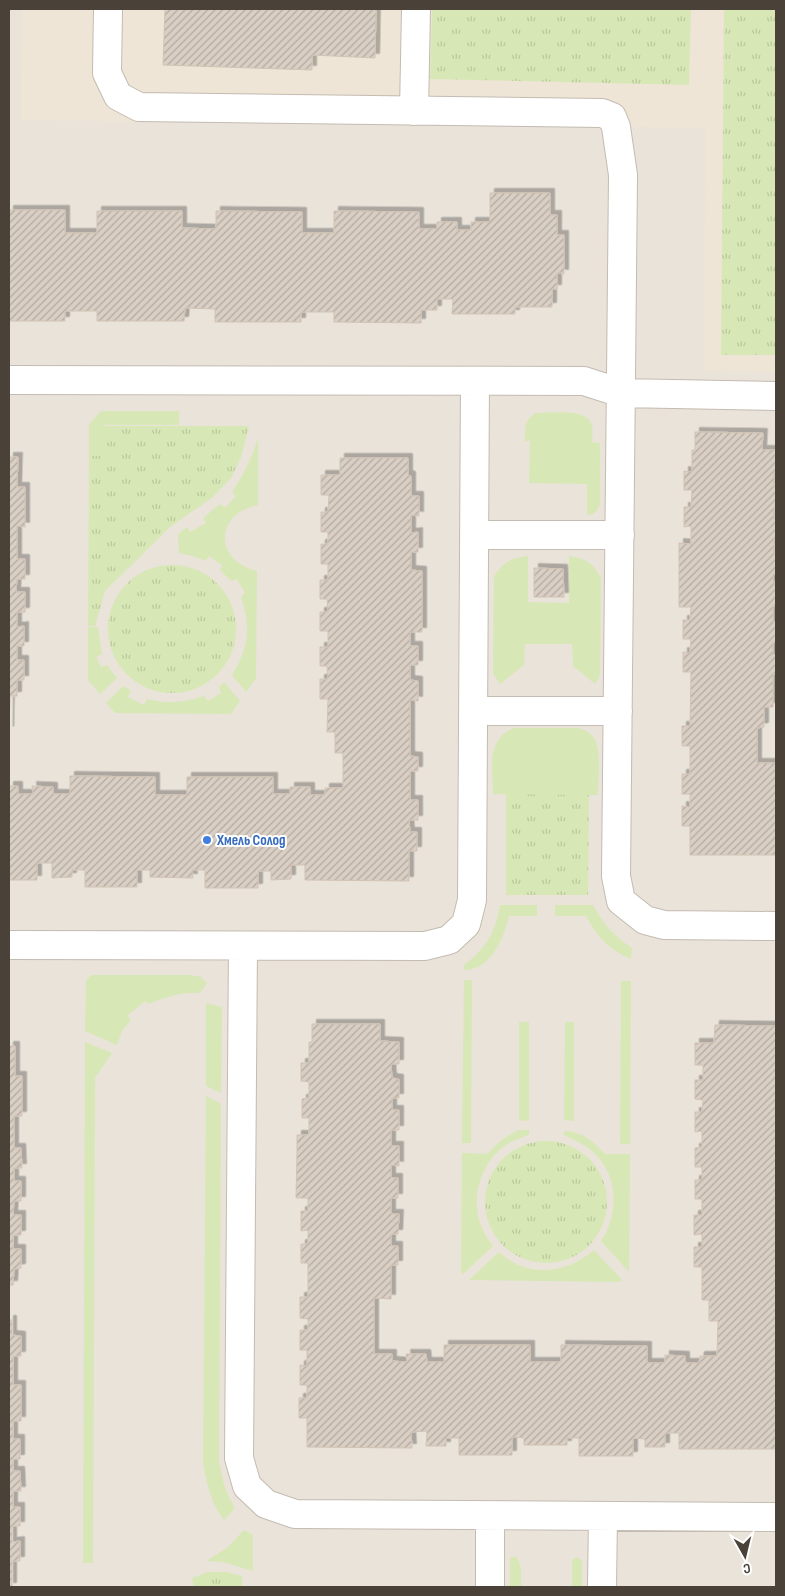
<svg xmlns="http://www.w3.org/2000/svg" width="785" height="1596" font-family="'Sofia Sans Condensed',sans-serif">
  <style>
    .residential { fill: #e9e3da }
    .education { fill: #eee5d6 }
    .green { fill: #d7e8b6 }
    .park { fill: url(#park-tufts) }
    .building { fill: url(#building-hatch); stroke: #d2c3b4; filter: url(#shadow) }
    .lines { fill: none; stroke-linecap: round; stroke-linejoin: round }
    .minor-casing { stroke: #c4bbb1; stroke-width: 30 }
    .minor { stroke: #fff; stroke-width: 28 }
    .shop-dot { fill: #3f7fe0; stroke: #fff; stroke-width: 2 }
    .labels { text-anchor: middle; stroke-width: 4; stroke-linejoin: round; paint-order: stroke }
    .shop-label { font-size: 15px; font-weight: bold; fill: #366cbe; stroke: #fff; text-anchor: start }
  </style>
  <defs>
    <pattern id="park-tufts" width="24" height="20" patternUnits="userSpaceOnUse" patternTransform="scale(1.25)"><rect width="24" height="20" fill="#d7e8b6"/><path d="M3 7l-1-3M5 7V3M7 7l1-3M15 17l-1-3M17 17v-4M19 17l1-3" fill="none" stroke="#bac89d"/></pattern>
    <pattern id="building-hatch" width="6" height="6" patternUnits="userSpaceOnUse" patternTransform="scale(1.25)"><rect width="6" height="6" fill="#dacfc4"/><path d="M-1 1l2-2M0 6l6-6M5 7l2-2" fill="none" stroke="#b3aaa0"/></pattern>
    <filter id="shadow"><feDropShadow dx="4.5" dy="-4.5" stdDeviation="0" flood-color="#0004"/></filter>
  </defs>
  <rect width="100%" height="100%" fill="#f5f1eb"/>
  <path class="residential" d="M9,9h767v1578h-767z"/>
  <path class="education" d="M22,9h754v363l-72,-1 1,-243 -684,-8z"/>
  <path class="green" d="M101,411h78v14h-76v31h-14v-32z
    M536,413c15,0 53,-5 56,13 1,5 0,11 0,16l8,1v61c-3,8 -5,10 -13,11v-31l-58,-1 1,-42h-5c0,-13 -1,-21 11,-28z
    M258,438v67c-44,9 -44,56 -1,66l-1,107 -10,14 -14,-17c17,-28 19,-48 9,-78l4,-4 -8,-14 -6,2 -11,-11 3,-4 -14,-10 -3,5 -14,-5 -13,-3 -1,-19 9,-7 3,5 16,-9 -3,-5 17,-14 5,4 11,-12 -4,-4c12,-18 20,-34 26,-54z
    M528,556v46l41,1v-47c18,3 23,6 32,22l-1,97 -5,9 -22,-18 -1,-22h-47l-1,21 -24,19 -7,-10 1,-98c10,-14 16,-18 34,-20z
    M88,627h10l4,27 -6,3 5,10 6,-2 10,13 -17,16 -12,-14z
    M224,682l16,19 -9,13 -116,-1 -9,-10 17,-17 8,5 -3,6 16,8 3,-6c20,5 37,4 57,-3l4,5 13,-8 -2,-6z
    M514,728h64c6,2 12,4 16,10 8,12 4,43 4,57l-105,-1c0,-26 -8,-54 21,-66z
    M500,905h37v11h-28c-5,22 -18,54 -45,54v-5c23,-18 31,-32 36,-60z
    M555,905h38c11,20 20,30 39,43l-1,11c-23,-10 -33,-21 -45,-43h-31z
    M91,975h100l10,2 6,6 -7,10c-19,-1 -34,4 -51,11l-4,-3 -18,15 4,4 -9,11 -5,14 -32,-14 1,-51z
    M464,980h8l-1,163h-9z
    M621,981h10l-1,163h-10z
    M206,1003l16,4 -1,86 -15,-7z
    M519,1022h10v99l-10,-1z
    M565,1022h9v99l-10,-1z
    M85,1042l27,11 -17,25 -2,485h-10z
    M206,1096l15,8 -2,356c3,20 6,31 16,48l-11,12c-14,-18 -17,-36 -21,-58z
    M519,1130h10v5c-6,2 -13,4 -18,7 -30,16 -43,58 -28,88 2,6 7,11 10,16l-30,28 -2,-2 1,-119 25,1c10,-11 18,-18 32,-24z
    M564,1131c18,0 30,11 41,23h25l-1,118 -28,-31c17,-25 18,-62 -4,-85 -9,-10 -21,-15 -33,-21z
    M594,1250l28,30 -3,2 -150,-2 30,-28c29,27 67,22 95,-2z
    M244,1530l9,5v36l-30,-9 -17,-1 21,-13z
    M512,1557h4c7,8 5,20 5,30h-11v-28z
    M575,1558h4l3,3v26h-10v-27z"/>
  <path class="park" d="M432,9h259l-2,76 -259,-6z
    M724,9h52v346h-55z
    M103,426h146l-8,31 -10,21 -18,19 -43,30 -65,64 -10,35h-7l1,-170h14z
    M108 629a64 64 0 1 1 128 0a64 64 0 1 1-128 0Z
    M506,794l83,1 -1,100h-82z
    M485 1202a61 61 0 1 1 122 0a61 61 0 1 1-122 0Z
    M208,1572h18l16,4v11h-48l-2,-9z"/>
  <path class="building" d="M165,9h211l-1,49 -63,-3v15l-149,-5z
    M490,193h60v22h7v20h7v39l-7,-1v16h-5v18h-37v7h-63l1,-15h-16v11h-16v13l-87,-1v-10h-33v10h-86v-13l-30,-1 -1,13h-87v-10h-32v10h-56v-111h56v23h32v-22h85v17l34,1v-18l86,1v21h32v-22l85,1v17h18v-7h20v8h14v-8h19z
    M695,432l68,1 -1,17h14v22h-2v15h2v20h-2v12h2v19h-2v17l2,-1v20h-3l1,12h2v20h-3v16h3v20h-3v12l3,1v19h-3v33h-9v20l-7,1v35h18v7h1v85h-86v-29h-8v-20l8,1v-13h-8v-20h8v-28h-8v-20h8l1,-54h-8v-20l7,1 1,-14h-8v-19h7l1,-13h-12v-64l12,1v-18l-7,1v-20h7l1,-17h-8v-19l8,1v-22h3z
    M9,457h9l-1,30h8v40l-8,-1v33h8v20h-8l-1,13h9v20h-8v15l7,-1v20h-7v14h7v20h-7v16h-7l-1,35z
    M340,458h68v17l3,1v20h8v20l-8,-1v18l7,-1v20h-7v18l11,1v61h-12v14h8v19h-8v15l8,1v20l-8,-1v56l8,1v14h-8v29h8v20h-9l1,12h7v19h-8v30l-104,-1v-15h-14v14l-20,1v-9h-13v17h-53v-18h-13l1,8 -43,-1v-7h-13v17h-52v-17h-13v7l-20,1v-15h-15v17h-28v-94h9v8h15l-1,-8 21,1v7h17v-18l85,1v18h32v-18h86v17h17v-7h20v8h15v-7h18v-35h-8v-21h-8l1,-33h-8v-20h8l-1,-13h-7v-19h8v-16h-8v-19h8l-1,-13h-7v-19h8v-16h-7v-20h7v-12h-7v-20h7l1,-17h-8v-20h19z
    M534,568l29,1 1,28h-30z
    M312,1024h68v17l19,1v22h-8l1,14 7,1v19h-7v12h7v20h-8v16h8v20l-8,-1v13h7v20h-7v16h8l-1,20h-7v12h7v19h-7v34l-17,-1v56h18v7l15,1 -1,-8h20l1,8h17v-17h86v17h31v-17l86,1v17h18v-8l20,1v7h14l1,-7h17l1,-35h-9v-21h-7v-33h-8v-20h8v-13l-8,1v-20h8v-16h-7v-19h7v-13h-7v-19l7,-1v-16l-7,1v-20h7l1,-12 -8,-1v-19h8v-15h-8v-22h19l1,-18 61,1v423h-97v-16h-14v14h-20v-8l-12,-1v18h-54v-18h-12v7h-43v-7l-12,-1v18h-53v-17h-13v8h-20l1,-15 -16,1 1,16 -105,-1v-29h-8v-20h8v-13h-7v-20l7,1v-16h-7v-20h8v-11l-8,-1v-21h8v-34h-7v-19h7v-14l-7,1v-20h7v-13h-12l1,-46v-17h12v-17h-7v-19l7,-1v-16l-8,-1v-18h8v-21h3z
    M9,1046h6v30h7v40h-8v32h7l1,20h-8v13h7v20h-7l-1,14h8v20h-8v14h8v19l-7,1 -1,16h-4z
    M9,1320h3v15l9,1v20h-8v29h8v36h-8v18h7v20h-7v12h7l1,20h-8v16h7v19h-8v16l8,-1v20h-8v26h-3z"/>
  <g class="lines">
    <defs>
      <path id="minor" d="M108,9l-1,64 11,23 21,11 463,6 10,4 4,10 7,48 -7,701 5,25 24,19 19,5 112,1
        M414,111l2,-102
        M9,380l575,1 37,12 155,3
        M474,535h146
        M473,711h145
        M9,945l416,1 24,-6 17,-16 6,-24 3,-519
        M243,946l-4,512 8,28 19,18 29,10 481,3
        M490,1587v-71
        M602,1587l1,-71"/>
    </defs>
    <use href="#minor" class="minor-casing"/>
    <use href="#minor" class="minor"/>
  </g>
  <circle class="shop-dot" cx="207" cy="840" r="5"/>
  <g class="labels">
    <g class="shop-label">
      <text x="217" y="845">Хмель Солод</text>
    </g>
  </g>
  <rect width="785" height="1596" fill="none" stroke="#4a4139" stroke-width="20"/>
  <g transform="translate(745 1556) rotate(172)" stroke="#ffffff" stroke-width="4" paint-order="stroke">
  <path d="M0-4L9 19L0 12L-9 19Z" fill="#4a4139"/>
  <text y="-8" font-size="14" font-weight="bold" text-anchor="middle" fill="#4a4139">С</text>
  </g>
</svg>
